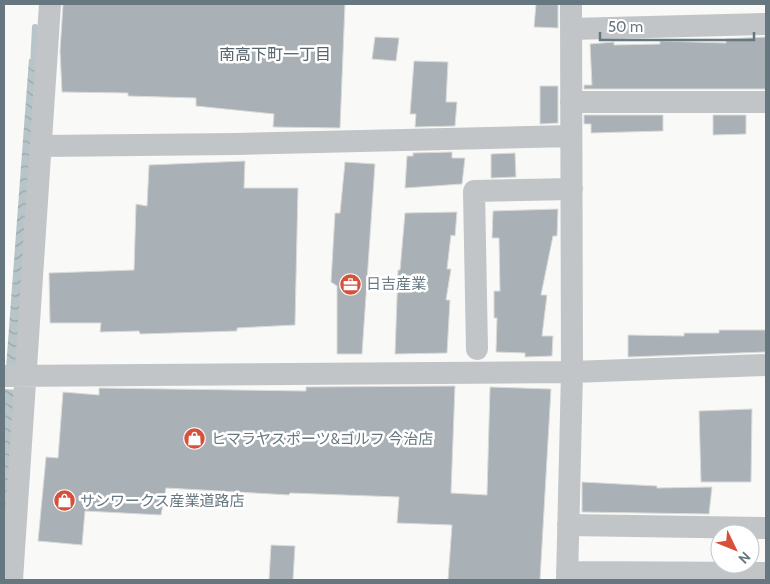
<svg xmlns="http://www.w3.org/2000/svg" width="770" height="584" font-family="Cabin,'Noto Sans JP',sans-serif">
  <style>
    .water { fill: url(#water-waves) }
    .lines { fill: none; stroke-linecap: round; stroke-linejoin: round }
    .stream { stroke: #b8c5c8; stroke-width: 6 }
    .building { fill: #a9b1b6; stroke: #dbdbd9 }
    .minor { stroke: #c1c5c8; stroke-width: 22 }
    .labels { text-anchor: middle; stroke-width: 5; stroke-linejoin: round; paint-order: stroke }
    .poi-label { font-size: 15px; fill: #667780; stroke: #fff; text-anchor: start }
    .neighbourhood-label { font-size: 16px; fill: #58656c; stroke: #fff }
  </style>
  <defs>
    <pattern id="water-waves" width="16" height="10" patternUnits="userSpaceOnUse" patternTransform="scale(1.25)"><rect width="16" height="10" fill="#b8c5c8"/><path d="M0 5q4-4 8 0t8 0" fill="none" stroke="#99a5a8"/></pattern>
  </defs>
  <rect width="100%" height="100%" fill="#f9f9f7"/>
  <path class="water" d="M29,59l14,1 -22,309 -15,-1z
    M4,389l14,1 -14,168z"/>
  <g class="lines">
    <path class="stream" d="M33,67l2,-40"/>
  </g>
  <path class="building" d="M63,4h282l-5,124 -67,-1 1,-13 -78,-8v-8l-68,-2v-3l-66,-1 -2,-41z
    M536,4h22v24l-24,-1z
    M375,37l24,1 -3,23 -24,-2z
    M766,37v52h-182v-4h8l-2,-41 24,-2v3l46,-1v-3l66,2v-4z
    M414,61l34,1 -2,40h11l-2,24 -40,1 1,-13h-6z
    M540,86h18v37l-18,1z
    M584,115h79v16l-72,2v-9h-7z
    M713,115h33v19l-33,1z
    M452,152v6h13l-3,26 -57,4 2,-32h6v-3z
    M515,153l1,24 -25,1v-24z
    M245,161l-1,27h54l-3,137 -58,3v3l-97,3 -1,-3 -39,1 1,-9h-51l-1,-50 85,-3 2,-66 11,2 2,-41z
    M345,162l30,2 -13,190h-25v-68l-6,-4 4,-69h5z
    M558,209l-1,27h-4l-12,59h6l-5,41h11l-1,20 -27,1v-4l-29,-1 1,-34h-3v-27h6l-1,-53h-7l1,-27z
    M457,212l-2,24 -4,-1 -4,34h4l-5,31h4l-3,53 -52,1 3,-84h2l5,-57z
    M719,330h47v22l-138,5v-22l56,1v-3h35z
    M455,386l-4,107 36,2 3,-108 61,2 -11,191h-92l4,-55 -55,-2 2,-26 -109,-4 -1,2 -123,-7 -5,27 -76,-4 -3,34 -44,-4 8,-84 12,1 5,-66 36,3v-7l207,3v-4z
    M752,409l-1,73h-50l-2,-71z
    M582,482l75,4v2l55,-1 -3,27 -127,-2z
    M271,545l24,1 -2,34h-24z"/>
  <g class="lines">
    <path class="minor" d="M571,29l195,-5
      M571,102h195
      M41,146l194,-2 336,-8
      M477,349l-3,-158 98,-2
      M4,376l568,-4 194,-7
      M568,525l198,3
      M567,572l199,1
      M12,580l38,-576
      M567,580l5,-208 -1,-368"/>
  </g>
  <defs>
    <symbol id="office-disc" viewBox="-11 -11 22 22"><circle r="9.5" fill="#d7503a" stroke="#fff"/><path d="M-6-3h4V-5.5h4V-3h4V5H-6ZM-1-4.5V-3h2v-1.5ZM-6 0V1H6V0Z" fill="#fff"/></symbol>
    <symbol id="shop-disc" viewBox="-11 -11 22 22"><circle r="9.5" fill="#d7503a" stroke="#fff"/><path d="M-5-2.5h2.3a2.7 3.5 0 0 1 5.4 0H5L5.5 6h-11ZM-1.5-2.5h3a1.5 2.3 0 0 0-3 0Z" fill="#fff"/></symbol>
  </defs>
  <g fill-rule="evenodd">
    <use href="#office-disc" x="338" y="272" width="25" height="25"/>
    <use href="#shop-disc" x="182" y="426" width="25" height="25"/>
    <use href="#shop-disc" x="52" y="488" width="25" height="25"/>
  </g>
  <g class="labels">
    <g class="poi-label">
      <text x="366" y="289">日吉産業</text>
      <text x="211" y="444">ヒマラヤスポーツ&amp;ゴルフ 今治店</text>
      <text x="80" y="506">サンワークス産業道路店</text>
    </g>
    <g class="neighbourhood-label">
      <text x="275" y="60">南高下町一丁目</text>
    </g>
  </g>
  <rect width="770" height="584" fill="none" stroke="#667780" stroke-width="10"/>
  <g transform="translate(735 549) rotate(133)"><circle r="24" fill="#ffffff" stroke="#c2c9cc"/>
  <path d="M0-4L9 19L0 12L-9 19Z" fill="#d7503a"/>
  <text y="-8" font-size="14" font-weight="bold" text-anchor="middle" fill="#667780">N</text>
  </g>
  <path d="M600 32v8h154v-8" fill="none" stroke="#667780" stroke-width="2.5"/>
  <text x="608" y="32" font-size="15" fill="#667780" stroke="#ffffff" stroke-width="4" paint-order="stroke">50 m</text>
</svg>
